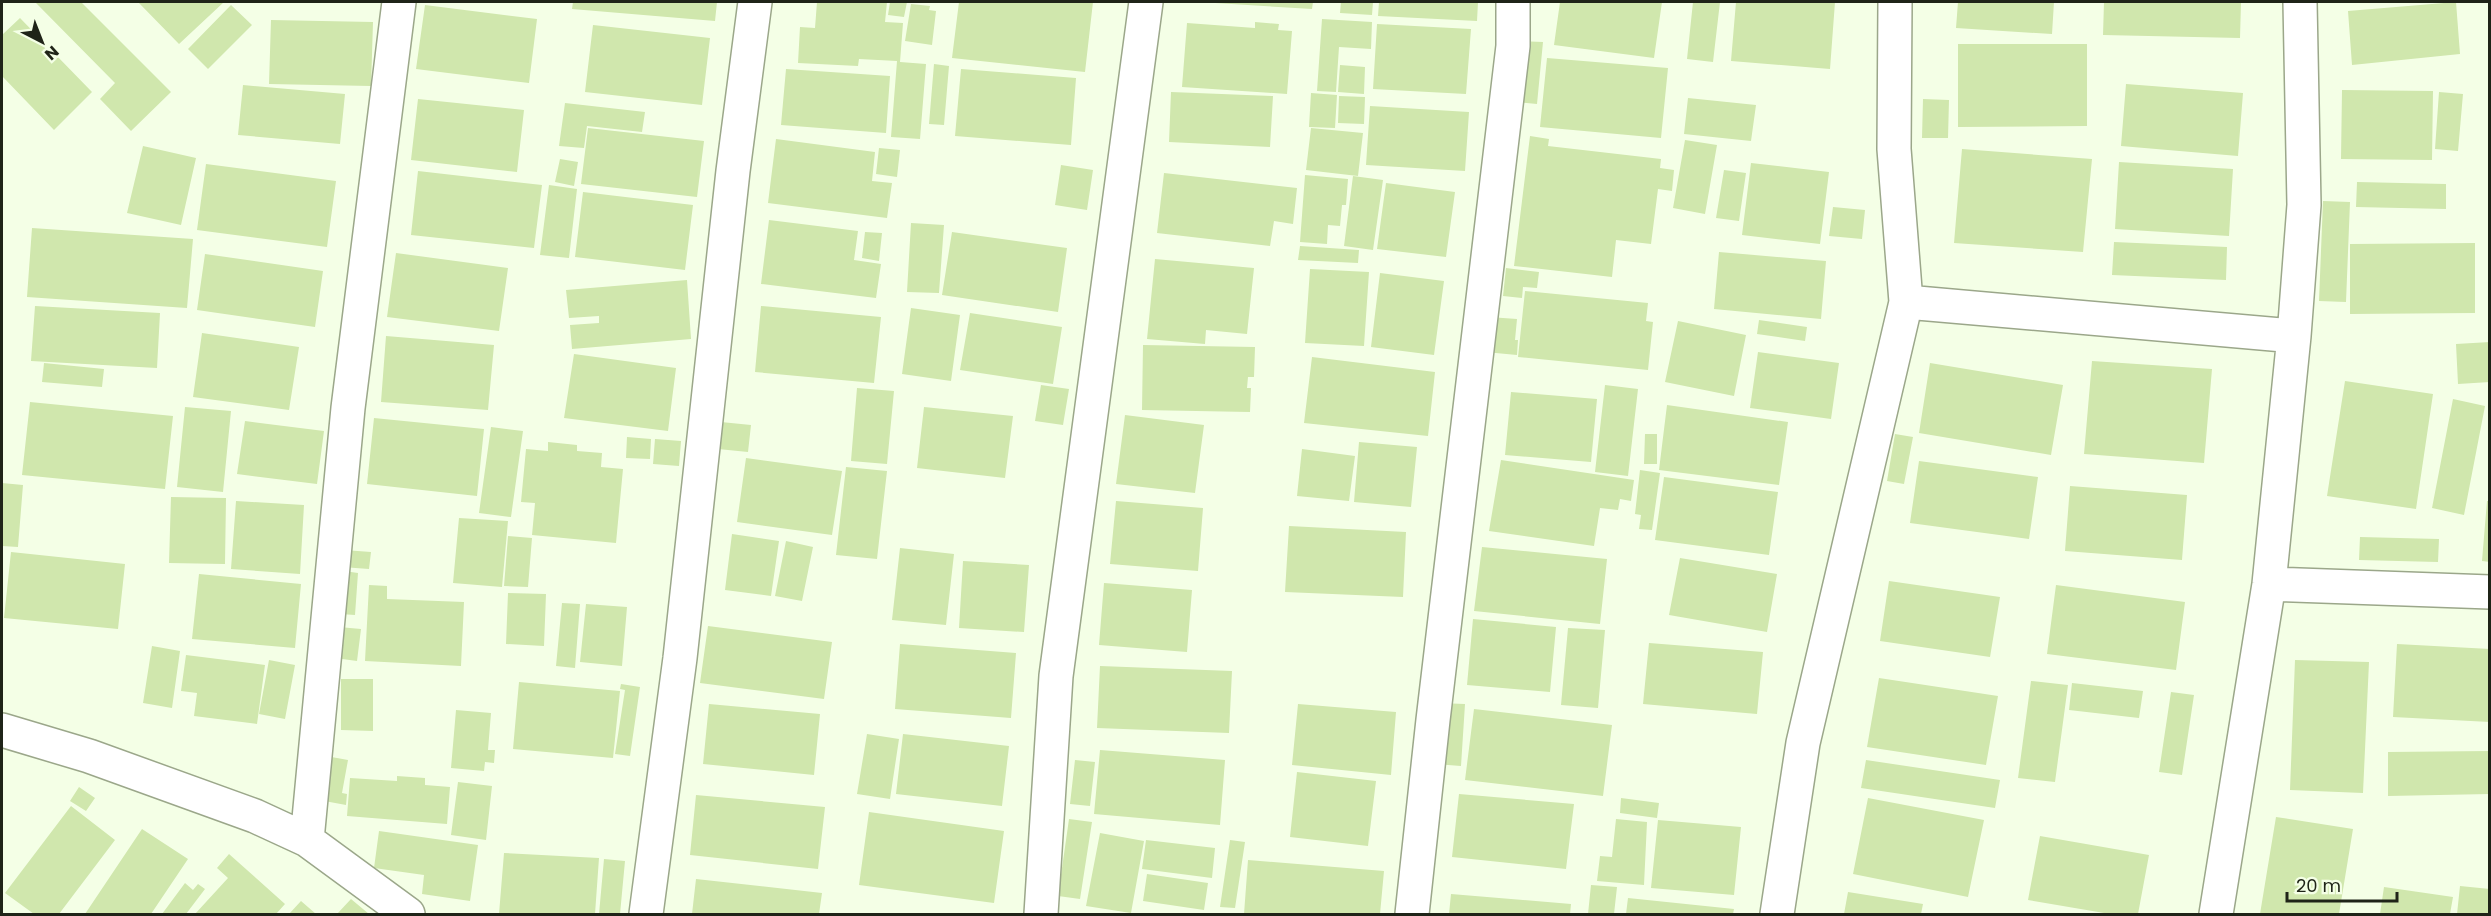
<svg xmlns="http://www.w3.org/2000/svg" width="2491" height="916" font-family="Poppins,sans-serif">
  <style>
    .building { fill: #d0e7ad }
    .lines { fill: none; stroke-linecap: round; stroke-linejoin: round }
    .minor-casing { stroke: #9ba78a; stroke-width: 36 }
    .minor { stroke: #fff; stroke-width: 33 }
  </style>
  <rect width="100%" height="100%" fill="#f4ffe6"/>
  <path class="building" d="M38,2h43l90,90 -40,39 -31,-32 15,-16 -79,-80z
    M138,2h86l-45,42z
    M573,2h144l-2,19 -143,-12z
    M817,2h70l-2,20 18,1 -3,39 26,2 -6,75 -29,-2 6,-76 -38,-2 -1,7 -60,-3 2,-36 15,1z
    M890,2h17l-3,15 -16,-2z
    M959,2h134l-8,70 -133,-14z
    M1215,2h98l-1,7 -97,-6z
    M1341,2h32l-1,13 -32,-2z
    M1379,2h99l-1,19 -99,-5z
    M1560,2h102l-8,56 -100,-13z
    M1693,2h27l-7,60 -26,-3z
    M1736,2h99l-5,67 -99,-8z
    M1958,2h96l-2,32 -96,-6z
    M2104,2h137l-1,36 -137,-3z
    M2456,2l4,52 -108,11 -4,-54z
    M911,4l19,2 -1,4 7,1 -4,34 -27,-4z
    M231,5l21,20 -44,44 -20,-20z
    M425,5l112,14 -8,64 -113,-14z
    M20,18l72,74 -38,38 -52,-54v-41z
    M1322,19l50,3 -1,27 -32,-2 -3,45 -19,-1z
    M271,20l102,2 -2,64 -102,-2z
    M1255,22l24,2 -1,6 14,1 -5,63 -105,-7 5,-64 68,5z
    M1377,24l94,5 -5,65 -93,-5z
    M593,25l117,13 -8,67 -117,-13z
    M1521,41l22,1 -6,62 -21,-2z
    M1958,44h129v82l-129,1z
    M1547,58l121,10 -7,70 -121,-11z
    M934,64l15,2 -5,59 -15,-1z
    M1340,65l25,2 -1,27 -26,-2z
    M786,69l104,7 -4,57 -105,-8z
    M961,69l115,9 -5,67 -116,-9z
    M2126,84l117,9 -5,63 -117,-10z
    M243,85l102,9 -5,50 -102,-9z
    M2342,90l91,1 -1,69 -91,-1z
    M1171,92l102,4 -3,51 -101,-5z
    M2439,92l24,2 -5,57 -23,-2z
    M1311,93l26,2 -2,33 -26,-1z
    M1339,96l26,1 -1,27 -26,-1z
    M1688,98l68,7 -5,36 -67,-7z
    M418,99l106,11 -7,62 -106,-12z
    M1923,99l26,1 -1,38h-26z
    M565,103l80,9 -3,20 -55,-6 -3,22 -25,-2z
    M1370,106l99,6 -4,59 -99,-6z
    M588,128l116,13 -7,56 -116,-13z
    M1311,128l52,5 -5,43 -52,-6z
    M1530,136l19,3 -1,7 113,13 -1,9 14,2 -2,21 -14,-2 -7,55 -35,-4 -4,37 -98,-11z
    M776,139l99,13 -3,29 20,2 -5,35 -119,-15z
    M1685,140l32,5 -12,69 -32,-6z
    M143,146l53,12 -15,67 -54,-12z
    M879,148l21,2 -3,27 -21,-3z
    M1962,149l130,10 -9,93 -129,-9z
    M560,159l18,3 -4,24 -19,-4z
    M2119,162l114,7 -4,67 -114,-7z
    M1751,163l78,9 -9,72 -78,-9z
    M206,164l130,17 -9,66 -130,-17z
    M1061,165l32,5 -6,40 -32,-5z
    M1724,170l22,3 -7,48 -23,-3z
    M418,171l124,14 -8,63 -123,-13z
    M1164,173l133,15 -4,36 -19,-3 -4,25 -113,-13z
    M1305,175l43,4 -2,26h-4l-2,21 -12,-1 -1,19 -27,-2z
    M1353,176l30,4 -10,70 -29,-4z
    M2357,182l89,2v25l-90,-2z
    M1386,183l69,9 -9,65 -69,-8z
    M549,185l28,4 -8,69 -29,-3z
    M583,192l110,13 -8,65 -110,-13z
    M2323,201l27,1 -4,100 -27,-1z
    M1833,207l32,3 -3,29 -33,-3z
    M769,220l89,11 -4,29 27,4 -5,34 -115,-14z
    M911,223l33,2 -5,68 -32,-1z
    M32,228l161,11 -6,69 -160,-11z
    M865,232l17,1 -3,28 -17,-3z
    M952,232l115,16 -9,64 -116,-17z
    M2114,242l113,5 -1,33 -114,-5z
    M2475,243v70l-125,1v-70z
    M1300,246l59,4 -1,13 -60,-3z
    M1719,252l107,9 -5,58 -107,-10z
    M396,253l112,15 -9,63 -112,-14z
    M205,254l118,17 -8,56 -118,-17z
    M1155,259l99,9 -7,66 -41,-4 -1,14 -58,-5z
    M1506,268l33,4 -2,16 -14,-1 -1,11 -19,-2z
    M1310,269l59,3 -5,74 -59,-3z
    M1380,273l64,8 -10,74 -63,-8z
    M687,280l4,59 -119,10 -2,-24 29,-2v-7l-30,2 -3,-28z
    M1525,291l123,12 -2,18 7,1 -5,48 -130,-13z
    M35,306l125,7 -3,55 -126,-7z
    M761,306l120,11 -7,66 -119,-11z
    M911,308l49,7 -9,66 -49,-7z
    M970,313l92,14 -9,57 -93,-14z
    M1489,317l28,2 -2,21h3l-1,15 -32,-3z
    M1759,320l48,7 -2,14 -48,-7z
    M1678,321l68,14 -12,61 -69,-14z
    M202,333l97,14 -10,63 -96,-13z
    M386,336l108,9 -6,65 -107,-8z
    M2490,342v40l-32,2 -2,-40z
    M1143,345l112,2 -1,30h-6l-1,11h4l-1,24 -108,-2z
    M1758,352l81,11 -8,56 -81,-11z
    M574,354l102,14 -8,63 -104,-13z
    M1312,357l123,15 -7,64 -124,-13z
    M2092,361l120,8 -8,94 -120,-9z
    M44,363l60,6 -2,18 -60,-5z
    M1930,363l133,22 -12,70 -132,-22z
    M2345,381l88,13 -17,115 -89,-13z
    M1041,385l28,4 -6,36 -28,-4z
    M1605,385l33,4 -10,87 -33,-4z
    M857,388l37,3 -7,73 -36,-3z
    M1511,392l86,7 -6,63 -86,-7z
    M2453,399l32,7 -21,109 -32,-7z
    M30,402l143,14 -8,73 -143,-14z
    M1667,405l121,17 -9,63 -120,-15z
    M185,407l46,4 -8,81 -46,-5z
    M924,407l89,9 -8,62 -88,-10z
    M1125,415l79,10 -9,68 -79,-9z
    M374,418l110,11 -7,67 -110,-12z
    M245,421l79,10 -7,53 -80,-10z
    M721,422l30,3 -3,27 -30,-3z
    M491,427l32,4 -12,86 -32,-4z
    M1645,434h12v30h-13z
    M1895,434l18,3 -9,47 -17,-3z
    M627,437l24,2 -1,20 -24,-1z
    M655,439l26,2 -2,25 -26,-2z
    M548,442l29,3v6l25,2 -1,14 22,2 -7,74 -84,-8 3,-32 -14,-1 5,-53 22,2z
    M1359,442l58,5 -6,60 -57,-5z
    M1302,449l53,7 -6,45 -52,-5z
    M746,458l96,13 -10,64 -95,-13z
    M1501,460l133,20 -3,21 -11,-2 -2,11 -18,-2 -6,38 -105,-15z
    M1919,461l119,16 -9,62 -119,-16z
    M846,467l41,4 -10,88 -41,-4z
    M1640,470l20,3 -8,57 -13,-1 2,-14 -6,-1z
    M1664,477l114,15 -9,63 -114,-15z
    M2,483l21,2 -5,62 -16,-1z
    M2070,486l117,9 -5,65 -117,-9z
    M171,497l55,1 -1,66 -56,-1z
    M236,501l68,4 -4,69 -69,-5z
    M1116,501l87,7 -5,63 -88,-7z
    M2487,501h3v61l-8,-1z
    M459,518l49,3 -6,66 -49,-4z
    M1289,526l117,6 -3,65 -118,-5z
    M732,534l47,7 -8,55 -46,-6z
    M508,536l24,2 -4,49 -24,-1z
    M2360,537l79,2 -1,23 -79,-2z
    M786,541l27,6 -11,54 -27,-5z
    M1482,547l125,12 -7,65 -126,-13z
    M900,548l54,6 -8,71 -54,-5z
    M344,550l27,2 -2,17 -27,-2z
    M11,552l114,12 -7,65 -114,-11z
    M1680,558l97,16 -10,58 -98,-17z
    M963,561l66,4 -5,67 -65,-4z
    M344,571l14,2 -3,42 -15,-1z
    M199,574l102,10 -6,64 -103,-9z
    M1889,581l111,16 -10,60 -110,-16z
    M1104,583l88,7 -5,62 -88,-7z
    M369,585l18,1v13l77,3 -3,64 -96,-5z
    M2056,585l129,17 -9,68 -129,-16z
    M508,593l38,1 -2,52 -38,-2z
    M562,603l18,1 -5,64 -19,-2z
    M586,604l41,3 -5,59 -42,-4z
    M1473,619l83,8 -6,65 -83,-7z
    M708,626l124,16 -8,57 -124,-16z
    M339,627l22,2 -4,32 -22,-3z
    M1568,628l37,2 -7,78 -37,-3z
    M1649,643l114,9 -6,62 -114,-10z
    M900,644l116,9 -5,65 -116,-9z
    M2397,644l93,5v73l-97,-5z
    M152,646l28,5 -8,57 -29,-5z
    M186,655l79,10 -8,59 -63,-8 3,-23 -16,-2z
    M269,660l26,5 -10,54 -26,-5z
    M2295,660l74,2 -6,131 -73,-3z
    M1100,666l132,5 -3,62 -132,-5z
    M1879,678l119,18 -12,69 -119,-18z
    M341,679h32v52l-32,-1z
    M2031,681l37,4 -13,97 -37,-4z
    M519,682l101,9 -7,67 -100,-9z
    M2072,683l71,8 -4,27 -70,-8z
    M621,684l19,3 -10,69 -15,-2 10,-64 -5,-1z
    M2171,692l23,3 -12,80 -23,-3z
    M1439,703l26,1 -4,62 -26,-2z
    M709,704l111,10 -6,61 -111,-11z
    M1298,704l98,8 -5,63 -99,-10z
    M1474,709l138,16 -9,71 -138,-16z
    M456,710l35,3 -3,37h7l-1,13 -9,-1 -1,9 -33,-3z
    M867,734l32,5 -9,60 -33,-5z
    M903,734l106,12 -7,60 -106,-12z
    M1100,750l125,10 -5,65 -126,-11z
    M2490,751v43l-102,2v-44z
    M326,756l22,4 -6,33 5,1 -1,11 -27,-5z
    M1075,760l20,2 -5,44 -20,-2z
    M1866,760l134,20 -5,28 -134,-20z
    M1297,772l79,9 -8,65 -78,-9z
    M397,776l28,2v7l25,2 -3,37 -100,-8 3,-38 47,3z
    M458,782l34,4 -6,54 -35,-5z
    M79,787l16,11 -9,13 -16,-10z
    M1459,794l115,10 -8,65 -114,-12z
    M696,795l129,12 -7,62 -128,-14z
    M1621,798l38,5 -2,15 -37,-5z
    M1868,798l116,22 -16,77 -115,-23z
    M71,806l44,34 -56,74h-25l-29,-21z
    M869,812l135,19 -10,72 -135,-18z
    M2276,817l77,12 -14,85h-79z
    M1069,819l23,3 -12,77 -22,-3z
    M1616,819l31,3 -3,63 -47,-4 3,-25 12,1z
    M1658,820l83,7 -7,68 -83,-7z
    M142,829l46,30 -37,55h-66z
    M379,831l99,14 -8,56 -48,-7 2,-19 -50,-7z
    M1100,833l44,8 -13,72 -45,-7z
    M2040,836l109,19 -11,59h-28l-82,-14z
    M1146,840l69,8 -3,30 -70,-9z
    M1230,840l15,2 -10,66 -15,-1z
    M504,853l95,5 -4,56h-96z
    M229,854l56,50 -9,10h-81l33,-36 -11,-10z
    M604,859l21,2 -5,53h-21z
    M1248,860l136,11 -4,43h-136z
    M1147,874l61,9 -4,27 -61,-9z
    M696,879l126,14 -3,21h-127z
    M185,883l8,7 5,-6 7,5 -19,25h-24z
    M1591,885l26,2 -3,27h-26z
    M2460,886l30,3v25h-33z
    M2384,887l69,10 -3,17h-70z
    M1848,892l75,12 -2,10h-77z
    M1451,894l120,10 -1,10h-121z
    M1628,898l106,11 -1,5h-107z
    M351,899l18,15h-32z
    M301,901l15,13h-27z"/>
  <g class="lines">
    <defs>
      <path id="minor" d="M1906,302l388,34
        M2269,584l221,8
        M2,730l87,26 166,60 52,24 101,74
        M307,840l41,-432 51,-406
        M646,914l34,-256 53,-487 22,-169
        M1041,914l15,-238 90,-674
        M1412,914l21,-194 80,-674v-44
        M1777,914l26,-171 103,-441 -12,-153 1,-147
        M2216,914l53,-330 25,-248 10,-131 -4,-203"/>
    </defs>
    <use href="#minor" class="minor-casing"/>
    <use href="#minor" class="minor"/>
  </g>
  <rect width="2491" height="916" fill="none" stroke="#1f2418" stroke-width="6"/>
  <g transform="translate(42 42) rotate(138)" stroke="#f4ffe6" stroke-width="4.5" paint-order="stroke">
  <path d="M0-4.5L10 22L0 15L-10 22Z" fill="#1f2418"/>
  <text y="-9" font-size="16" font-weight="bold" text-anchor="middle" fill="#1f2418">N</text>
  </g>
  <path d="M2287 892v9h110v-9" fill="none" stroke="#1f2418" stroke-width="3"/>
  <text x="2296" y="892" font-size="18" fill="#1f2418" stroke="#f4ffe6" stroke-width="4.5" paint-order="stroke">20 m</text>
</svg>
